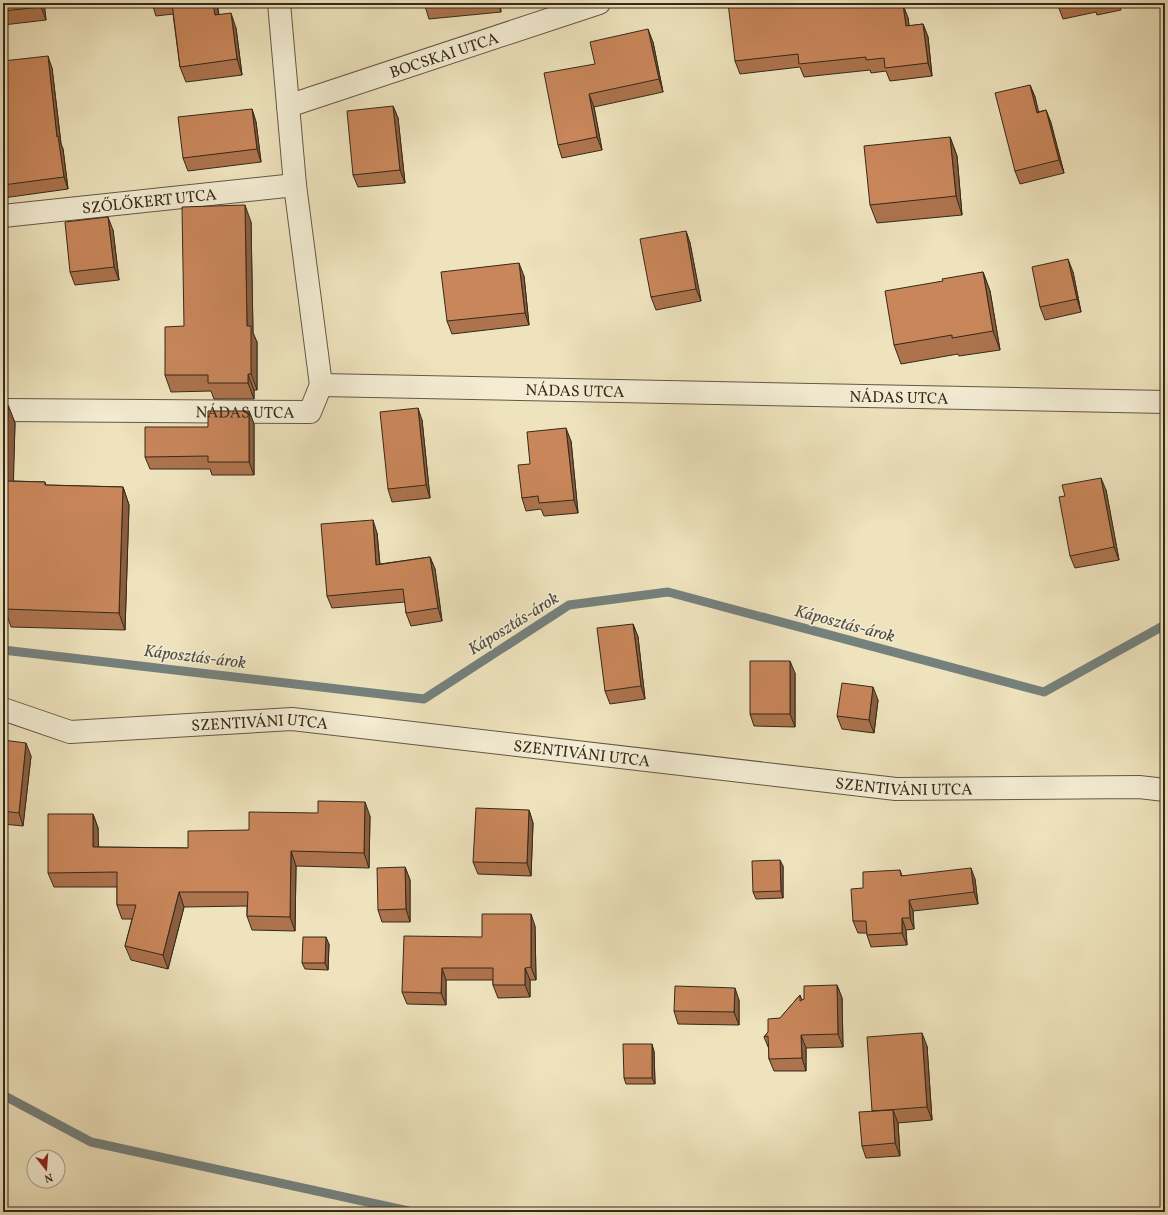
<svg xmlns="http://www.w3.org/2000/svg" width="1168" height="1215" font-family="Vollkorn,serif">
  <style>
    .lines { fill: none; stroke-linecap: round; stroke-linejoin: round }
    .stream { stroke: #75817d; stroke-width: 9 }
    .minor-casing { stroke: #635844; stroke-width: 24 }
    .minor { stroke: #f4edd4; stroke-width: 22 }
    .wall { fill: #ac734d; stroke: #35291c }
    .shaded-wall { fill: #8c5e3f; stroke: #35291c }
    .building { fill: #c8865a; stroke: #35291c }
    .labels { text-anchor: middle; stroke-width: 3; stroke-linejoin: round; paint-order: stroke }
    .street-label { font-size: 16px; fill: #35291c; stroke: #f4edd4 }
    .water-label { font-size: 17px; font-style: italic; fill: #504e44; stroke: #f4edd4 }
  </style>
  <rect width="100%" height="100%" fill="#eee3bd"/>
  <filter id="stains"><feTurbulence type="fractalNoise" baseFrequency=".005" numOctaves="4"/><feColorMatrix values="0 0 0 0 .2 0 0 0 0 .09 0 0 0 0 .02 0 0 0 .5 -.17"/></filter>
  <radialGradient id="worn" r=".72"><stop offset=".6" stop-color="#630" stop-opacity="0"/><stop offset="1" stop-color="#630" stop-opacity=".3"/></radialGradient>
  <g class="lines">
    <path class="stream" d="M3,650l421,49 145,-94 99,-13 376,100 119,-66h2
      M3,1095l88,47 322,70"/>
    <defs>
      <g id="minor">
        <path d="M279,3l16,182 26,200"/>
        <path id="s1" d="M288,106l311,-103"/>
        <path id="s2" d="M3,216l292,-31"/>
        <path id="s3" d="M321,385l844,17"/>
        <path id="s4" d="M3,410l307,2 11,-27"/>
        <path id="s5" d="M3,709l67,23 222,-13 604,70 243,-2 26,3"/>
      </g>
    </defs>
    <use href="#minor" class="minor-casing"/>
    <use href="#minor" class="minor"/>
  </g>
  <path class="wall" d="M3,3h41l2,17 -43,5z
    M152,3h65l2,11 17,14 6,47 -56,7 -6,-15 -7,-53 -17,2z
    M424,3h76l1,9 -72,7 -4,-13z
    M1057,3h76l-13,3 1,4 -24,5 -1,-3 -33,7z
    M903,5l5,13 1,8 14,-2 5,13 4,39 -42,5 -4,-10 -15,2 -1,-3 -66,7 -4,-10 -60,7 -5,-13z
    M653,42l10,50 -69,15 8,43 -40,8 -4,-13 37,-81z
    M3,61l49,7 9,76 2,5 5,40 -65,9z
    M1030,85l5,12 3,15 8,-2 5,13 13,50 -44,11 -5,-13z
    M393,106l5,12 7,65 -47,4 -5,-12z
    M252,109l4,13 5,40 -73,9 -5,-13z
    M950,137l7,19 5,59 -85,8 -7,-18z
    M251,222l2,111 4,9v48h-3v9h-40l-3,-8 -40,1 -6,-17 19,-49z
    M113,230l6,50 -44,5 -5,-13z
    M686,231l4,12 11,58 -45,9 -5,-13z
    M983,272l7,19 10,59 -41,6 -1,-2 -57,10 -7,-19 49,-64z
    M1073,272l8,40 -36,8 -5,-13z
    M524,276l5,49 -77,9 -5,-13z
    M3,405h5l7,18 -2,58 32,1 1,3 77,2 6,18 -4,125 -114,-3 -6,-18 1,-30h-3z
    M249,411l5,13v51h-42l-2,-6h-60l-5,-12 63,-30z
    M422,420l8,78 -38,4 -4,-13z
    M571,441l7,72 -34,3 -3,-7 -15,2 -4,-13 8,-34z
    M1106,490l13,70 -44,8 -5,-12z
    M377,533l3,31 50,-7 5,12 7,52 -31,5 -5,-13 -1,-11 -73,6 -5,-12z
    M633,624l5,13 7,62 -35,5 -5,-13z
    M795,673v54l-41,-1 -4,-12z
    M878,700l-4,33 -32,-4 -5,-13z
    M3,740l28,16 -8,70 -20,-2z
    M529,810l4,13 -2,53 -53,-2 -5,-12z
    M93,814l5,14v19l90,1 61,-18 121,-14 -1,52 -73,-2 -1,65 -43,-1 -5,-14v-10l-63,1 -16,62 -37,-9 -6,-14 7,-27h-10l-5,-14v-18h-63l-6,-14z
    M783,866v32l-27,1 -3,-7z
    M405,867l5,13v42h-28l-4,-12z
    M900,870l2,6 73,3 3,25 -65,7 1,18 -8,1 1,15 -36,2 -4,-12v-2h-9l-5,-12 10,-33z
    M535,926l1,54h-6v17l-32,1 -5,-13v-5h-47v25l-39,-1 -5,-12 80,-55z
    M329,944l-1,26 -23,-1 -3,-6z
    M837,985l5,13 1,49 -37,1v23h-32l-5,-12v-10l-5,-12 36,-42 2,5z
    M739,1000v25l-61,-1 -4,-13z
    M927,1046l5,74 -34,3 2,33 -34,2 -4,-12 10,-35z
    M654,1051l1,33h-29l-2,-6z"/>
  <path class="shaded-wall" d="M41,3h3l2,17 -5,-13z
    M213,3h4l3,27 -5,-15z
    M498,3h2l1,9z
    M903,5l5,13 3,21 -5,-13z
    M231,13l5,15 6,47 -5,-16z
    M923,24l5,13 4,39 -4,-13z
    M648,29l5,13 10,50 -4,-13z
    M48,56l4,12 9,76 2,5 5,40 -4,-12 -7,-40z
    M1030,85l5,12 7,28 -5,-12z
    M589,94l5,13 8,43 -5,-13z
    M393,106l5,12 7,65 -5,-13z
    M252,109l4,13 5,40 -4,-13z
    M1046,110l5,13 13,50 -5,-13z
    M950,137l7,19 5,59 -6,-19z
    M245,205l6,17 2,111 4,9v48l-6,-16 -4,-48z
    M108,217l5,13 6,50 -5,-13z
    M686,231l4,12 11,58 -5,-12z
    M1068,259l5,13 8,40 -4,-13z
    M519,263l5,13 5,49 -4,-12z
    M983,272l7,19 10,59 -7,-19z
    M248,374l6,16v9l-6,-16z
    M8,405l7,18 -2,75 -7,-17z
    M418,408l4,12 8,78 -4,-13z
    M249,411l5,13v51l-5,-13z
    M566,428l5,13 7,72 -4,-13z
    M1101,478l5,12 13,70 -5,-13z
    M123,487l6,18 -4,125 -6,-17z
    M373,520l4,13 4,45 -5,-13z
    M430,557l5,12 7,52 -4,-13z
    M633,624l5,13 7,62 -4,-13z
    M790,661l5,12v54l-5,-13z
    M873,687l5,13 -4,33 -5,-13z
    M26,743l5,13 -8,70 -4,-13z
    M365,802l5,14 -1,52 -5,-15z
    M529,810l4,13 -2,53 -4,-13z
    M93,814l5,14 1,33 -6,-14z
    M291,851l5,15 -1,65 -5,-14z
    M780,860l3,6v32l-2,-7z
    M405,867l5,13v42l-4,-13z
    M971,868l4,11 3,25 -4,-12z
    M179,892l5,15 -16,62 -5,-14z
    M909,900l4,11 1,18 -4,-11z
    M531,914l4,12 1,54 -5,-13z
    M902,918l4,12 1,15 -5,-12z
    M326,937l3,7 -1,26 -3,-7z
    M442,968l4,12v25l-5,-12z
    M525,968l5,12v17l-5,-12z
    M837,985l5,13 1,49 -5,-13z
    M735,988l4,12v25l-5,-13z
    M922,1033l5,13 5,74 -5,-13z
    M801,1035l5,13v23l-4,-13z
    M652,1044l2,7 1,33 -3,-6z
    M893,1110l5,13 2,33 -5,-13z"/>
  <path class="building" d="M3,3h38v4l-38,4z
    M172,3h41l2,12 16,-2 6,46 -57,8z
    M424,3h33l-32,3z
    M728,3h170l5,2 3,21 17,-2 5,39 -43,5 -1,-10 -18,2v-3l-67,7 -1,-10 -63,7z
    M648,29l11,50 -70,15 8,43 -39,8 -14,-72 51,-9 -5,-22z
    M48,56l9,81 1,-1 6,41 -61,8v-124z
    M1030,85l7,28 9,-3 13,50 -44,11 -20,-78z
    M393,106l7,64 -47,5 -6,-64z
    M252,109l5,40 -74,9 -5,-41z
    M950,137l6,59 -86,9 -6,-59z
    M245,205l2,121h4v48h-3v9h-40v-8h-43v-48l19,-1 -2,-119z
    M108,217l6,50 -44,5 -5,-50z
    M686,231l10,58 -45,8 -11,-58z
    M1068,259l9,40 -37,8 -8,-40z
    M519,263l6,50 -78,8 -6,-49z
    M983,272l10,59 -41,7v-3l-58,10 -9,-54 58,-10 -1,-2z
    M3,405h5l-2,76 39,1v3l78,2 -4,126 -114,-4 1,-47h-3z
    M418,408l8,77 -38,4 -8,-77z
    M208,411h41v51h-41v-6l-63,1v-30h63z
    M566,428l8,72 -35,3 -1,-7 -16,2 -4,-33 12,-1 -3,-32z
    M1101,478l13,69 -44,9 -11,-59 6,-1 -3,-11z
    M373,520l3,45 54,-8 8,51 -32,5 -3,-24 -76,7 -6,-72z
    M633,624l8,62 -36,5 -8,-63z
    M750,661h40v53h-40z
    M842,683l31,4 -4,33 -32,-4z
    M3,740l23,3 -7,70 -16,-2z
    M318,801l47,1 -1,51 -73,-2 -1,66 -43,-1 1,-24h-69l-16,63 -38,-9 11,-41h-19v-33l-69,1v-59h45v33l95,1v-17l61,-1v-18l69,1z
    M476,808l53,2 -2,53 -54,-1z
    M780,860l1,31 -28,1 -1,-31z
    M405,867l1,42 -28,1 -1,-42z
    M971,868l3,24 -65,8 1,18h-8v15l-35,2 -1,-14h-13l-2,-32 12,-1v-16l37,-2 1,6z
    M482,914h49v53l-6,1v17h-32v-17h-51l-1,25 -39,-1 2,-56 78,1z
    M303,937h23l-1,26h-23z
    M837,985l1,49 -37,1 1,23 -33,1 -1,-23 -4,1 4,-5v-13l12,-1 20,-23v6l4,-2v-13z
    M675,986l60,2 -1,24 -60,-1z
    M922,1033l5,74 -55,4 -5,-74z
    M623,1044h29v34h-28z
    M893,1110l2,33 -33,3 -3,-34z"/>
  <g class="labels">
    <g class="street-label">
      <text dy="6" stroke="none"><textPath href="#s1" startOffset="164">BOCSKAI UTCA</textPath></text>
      <text dy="6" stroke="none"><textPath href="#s2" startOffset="147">SZŐLŐKERT UTCA</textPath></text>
      <text dy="6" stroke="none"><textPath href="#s3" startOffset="254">NÁDAS UTCA</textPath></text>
      <text dy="6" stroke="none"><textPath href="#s3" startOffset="578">NÁDAS UTCA</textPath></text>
      <text dy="6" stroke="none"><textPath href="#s4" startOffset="242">NÁDAS UTCA</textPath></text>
      <text dy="6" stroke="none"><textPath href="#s5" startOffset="261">SZENTIVÁNI UTCA</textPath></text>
      <text dy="6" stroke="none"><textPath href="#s5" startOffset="585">SZENTIVÁNI UTCA</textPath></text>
      <text dy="6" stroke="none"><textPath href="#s5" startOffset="909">SZENTIVÁNI UTCA</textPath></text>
    </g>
    <g class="water-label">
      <text transform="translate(513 623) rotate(-32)" y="6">Káposztás-árok</text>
      <text transform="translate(845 623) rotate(15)" y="6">Káposztás-árok</text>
      <text transform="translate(195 656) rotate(7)" y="6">Káposztás-árok</text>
    </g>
  </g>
  <rect width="1168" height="1215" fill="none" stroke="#eee3bd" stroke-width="16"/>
  <rect x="4" y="4" width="1160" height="1207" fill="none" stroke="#35291c" stroke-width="2"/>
  <rect x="8" y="8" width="1152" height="1199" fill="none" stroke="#35291c"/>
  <g transform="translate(46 1169) rotate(163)"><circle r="19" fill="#f4edd4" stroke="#a89f8a"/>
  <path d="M0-3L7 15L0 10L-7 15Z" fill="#8f2418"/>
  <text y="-6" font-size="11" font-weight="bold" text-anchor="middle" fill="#35291c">N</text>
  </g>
  <rect width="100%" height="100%" filter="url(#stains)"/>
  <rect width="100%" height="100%" fill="url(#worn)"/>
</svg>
